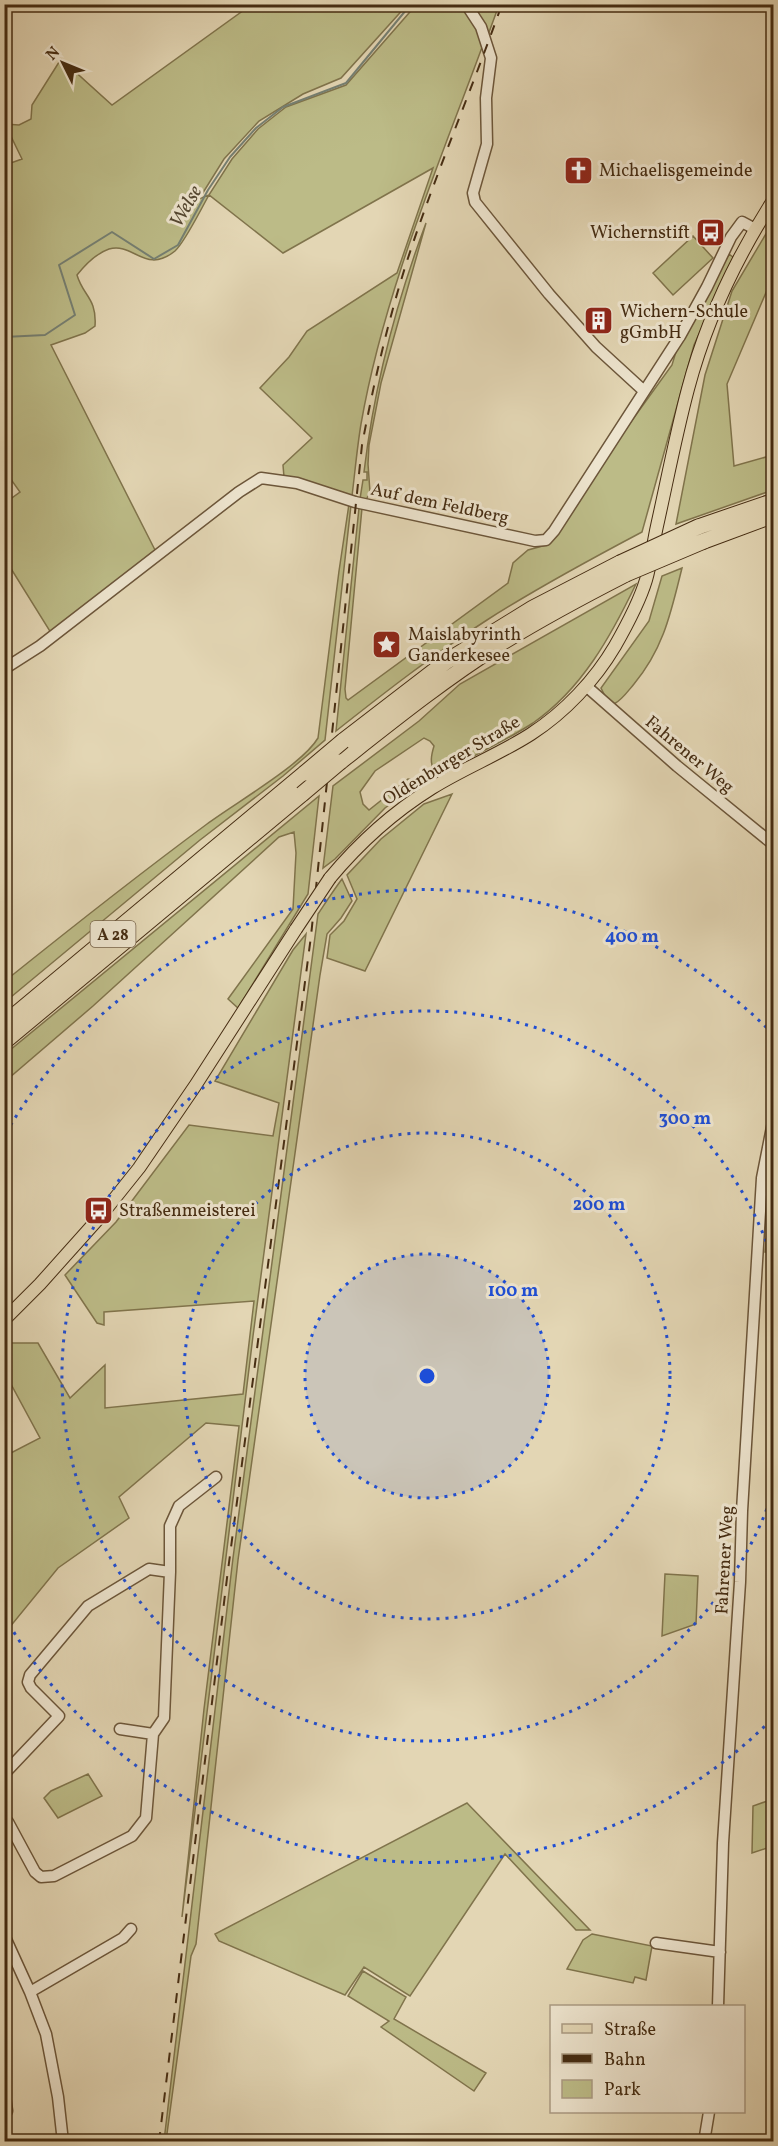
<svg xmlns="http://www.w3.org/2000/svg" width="778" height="2146" font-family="Vollkorn,serif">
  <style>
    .green { fill: #bcbb87; stroke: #80744c; stroke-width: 1.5 }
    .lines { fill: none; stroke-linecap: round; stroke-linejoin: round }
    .stream { stroke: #768073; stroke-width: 2 }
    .minor-casing { stroke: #6c563a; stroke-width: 13 }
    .major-casing { stroke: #452c12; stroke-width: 14 }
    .highway-casing { stroke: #452c12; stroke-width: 17 }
    .minor { stroke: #ede4ce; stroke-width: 10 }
    .major { stroke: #e3d6b4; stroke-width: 12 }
    .highway { stroke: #e3d6b4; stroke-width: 15 }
    .rail { stroke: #452c12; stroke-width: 2; stroke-dasharray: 10 10; stroke-linecap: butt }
    .major-bridge-casing { stroke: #452c12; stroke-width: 14; stroke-linecap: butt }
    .highway-bridge-casing { stroke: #452c12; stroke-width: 17; stroke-linecap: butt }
    .major-bridge { stroke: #e3d6b4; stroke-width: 12 }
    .highway-bridge { stroke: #e3d6b4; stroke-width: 15 }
    .ring { fill: none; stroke: #1d4ed8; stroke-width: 3; stroke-dasharray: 3 6 }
    .labels { text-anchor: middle; stroke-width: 6; stroke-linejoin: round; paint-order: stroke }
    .shield { fill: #ede4ce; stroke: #77634a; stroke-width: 1.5 }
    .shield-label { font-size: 16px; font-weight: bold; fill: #452c12 }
    .poi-label { font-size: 18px; fill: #452c12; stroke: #ede4ce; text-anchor: start }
    .street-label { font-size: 18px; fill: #452c12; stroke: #ede4ce }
    .water-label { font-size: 20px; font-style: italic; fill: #554832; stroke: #ede4ce }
    .centre { fill: #1d4ed8; stroke: #ede4ce; stroke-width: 3 }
    .ring-label { font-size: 18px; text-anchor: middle; font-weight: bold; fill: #1d4ed8; stroke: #ede4ce; stroke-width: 6; stroke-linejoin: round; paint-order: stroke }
  </style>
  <rect width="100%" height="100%" fill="#e3d6b4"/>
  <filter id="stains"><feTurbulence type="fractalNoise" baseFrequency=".00333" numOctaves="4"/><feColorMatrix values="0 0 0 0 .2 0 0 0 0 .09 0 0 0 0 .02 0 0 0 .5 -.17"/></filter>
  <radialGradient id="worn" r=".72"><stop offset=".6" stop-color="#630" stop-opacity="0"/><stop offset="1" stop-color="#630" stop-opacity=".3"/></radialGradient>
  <path class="green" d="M251,5h156l-66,73 -38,16 -44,27 -35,38 -25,40 10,-4 23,-36 26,-30 19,-15 9,-7 60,-22 70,-80h44l18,22 6,15c-46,125 -100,250 -123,382 -4,24 -6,48 -9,72l-68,-19 -1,-12 29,-27 -52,-50 29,-31 18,-26 90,-58 36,-105 -150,85 -74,-58c-8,14 -24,47 -34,56 -30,24 -41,-9 -66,-2 -12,4 -24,16 -32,26 6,21 20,23 18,51l-10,7 -34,12 104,205 -104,83 -46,-74v-56l15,-11 -15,-21v-306l17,-6 -17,-35 14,1 12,-6 1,-14 29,-46 51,46z
    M470,5h29l-11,30z
    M773,222v54l-46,108 7,82 39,-11v35l-97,34 29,-149 27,-84z
    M426,223l-45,160 -12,62 -1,19 2,28 -4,8 -6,-1 3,-19h4v-8h-3c10,-85 32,-169 62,-249z
    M693,236l20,22 -40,37 -20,-22z
    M729,254l5,4 -40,87 -52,187c-53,28 -105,56 -155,88 -53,34 -103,73 -151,111l23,-223h3l-17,181 1,9 2,2 160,-117 5,-20 15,-13 18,-5 14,-15 65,-100 47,-65 6,-20z
    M349,504l2,1 -26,235 -42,36 -83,64 -195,162v-21c66,-53 133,-106 202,-157 28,-21 95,-59 111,-86l21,-167z
    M682,568c-11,44 -18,80 -48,116 -6,7 -12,16 -20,20l-9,-8 -4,-8 48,-67 13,-45z
    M636,584c-25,52 -54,105 -103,139 -29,19 -63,34 -93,51l-6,-2c-4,-10 -3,-16 0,-26l-4,-5 -6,-3 -49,33 -15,21 3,12 6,6 39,-31 7,1v6l-30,22 -50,51 -12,9 10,-82 86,-65 41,-37z
    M452,794l-87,177 -38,-13 3,-23 14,-14 13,-22 -10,-24 34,-36 43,-35z
    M319,796l-11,98 -70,114 -10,-9 65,-90 3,-56 -2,-21 -15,5 -186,169 -84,72 -4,-10 -1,-13z
    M342,879l10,22 -11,17 -14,16 -7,41 -82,585 -42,384 -5,12 -25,185h-2l69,-583 85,-644c8,-12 15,-23 24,-35z
    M306,934l-53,402 -71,581 22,-208 35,-283 -33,-3 -87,74 10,21 -71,50 -53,65v-177l35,-18 -35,-65v-30h33l32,55 35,-33v43l138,-14 11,-93 -150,11v13l-7,-2 -32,-48 51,-53 73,-97 84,11 6,-33 -64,-22 78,-131z
    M773,1141v111h-8l6,-60 -5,-15z
    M665,1574l33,2 -2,48 -34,12z
    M88,1774l14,22 -44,22 -14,-20 7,-7z
    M773,1799v47l-21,7 1,-47z
    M467,1803l123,127h-14l-71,-76 -95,142 -46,-29 -19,28 -126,-54 -4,-7z
    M592,1934l60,12 -6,34 -11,-3 -2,6 -66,-14 16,-29z
    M363,1971l43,26 -12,22 92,54 -12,18 -93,-64 8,-6 -41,-25z"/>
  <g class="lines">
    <path class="stream" d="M4,337l41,-2 30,-20 -16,-50 53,-33 42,27 24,-14 30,-55 22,-33 26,-29 27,-21 63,-24 65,-79"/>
    <defs>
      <path id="minor" d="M466,4l15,23 10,31 -5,40 1,46 -14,49 2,9 74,92 47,53 48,44
        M4,669l36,-23 199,-154 22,-14 36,5 58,19 180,39 11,-1 8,-9 126,-195 27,-49 24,-50 11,-15 13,7
        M586,686l91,80 97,79
        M120,1729l33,5
        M4,1774l55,-58 -28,-28 -3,-6 2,-7 58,-69 61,-37 21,3
        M4,1824l4,-2 27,50 6,5 13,-1 78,-40 14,-18 7,-84 11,-16 6,-146v-46l9,-20 37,-29
        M4,1935l26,57 16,42 12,63 5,45
        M656,1943l64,9
        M30,1992l93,-54 8,-9
        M718,2006l5,-163 17,-261 2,-71 20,-333 12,-61
        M4,2089l3,22 -3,4
        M704,2138l14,4
        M704,2142l5,-30"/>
      <path id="major" d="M330,878c30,-36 62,-65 102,-90 32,-20 68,-34 99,-54 34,-22 64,-54 84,-88 12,-21 24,-43 31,-66 5,-17 7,-36 11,-54 10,-45 19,-92 31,-137 18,-68 48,-131 86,-190
        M4,1320l36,-36 59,-66 40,-50 56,-82 101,-157"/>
      <path id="highway" d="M698,527l76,-26
        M704,541l70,-26
        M343,741l104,-80 86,-53 87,-45
        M340,762c52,-41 103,-82 158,-117 42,-26 85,-49 128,-71
        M4,1024l301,-251
        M4,1042l298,-248"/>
    </defs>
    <use href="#minor" class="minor-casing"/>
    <use href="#major" class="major-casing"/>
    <use href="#highway" class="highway-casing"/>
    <use href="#minor" class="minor"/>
    <use href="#major" class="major"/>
    <use href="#highway" class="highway"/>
    <path class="rail" d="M159,2142l68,-564 84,-642 51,-491c12,-63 26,-125 46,-187 28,-85 64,-169 94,-254"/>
    <defs>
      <path id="major-bridge" d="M296,929l34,-51"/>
      <path id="highway-bridge" d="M620,563l78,-36
        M626,574l78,-33
        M305,773l38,-32
        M302,794l38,-32"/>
    </defs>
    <use href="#major-bridge" class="major-bridge-casing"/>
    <use href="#highway-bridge" class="highway-bridge-casing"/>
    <use href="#major-bridge" class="major-bridge"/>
    <use href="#highway-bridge" class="highway-bridge"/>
  </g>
  <circle cx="427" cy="1376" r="122" fill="#1d4ed8" fill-opacity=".12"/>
  <g class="ring">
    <circle cx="427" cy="1376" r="122"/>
    <circle cx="427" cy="1376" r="243"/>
    <path d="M773 1492A365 365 0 1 1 773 1260"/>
    <path d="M771 1720A486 486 0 0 1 6 1619M6 1133A486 486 0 0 1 771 1032"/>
  </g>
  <defs>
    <symbol id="church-square" viewBox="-11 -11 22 22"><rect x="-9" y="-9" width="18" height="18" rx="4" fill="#8f2418" stroke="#ede4ce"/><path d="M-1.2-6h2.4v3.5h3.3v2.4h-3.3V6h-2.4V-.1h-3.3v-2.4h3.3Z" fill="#fff"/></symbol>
    <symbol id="bus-square" viewBox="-11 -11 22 22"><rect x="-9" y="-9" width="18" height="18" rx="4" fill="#8f2418" stroke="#ede4ce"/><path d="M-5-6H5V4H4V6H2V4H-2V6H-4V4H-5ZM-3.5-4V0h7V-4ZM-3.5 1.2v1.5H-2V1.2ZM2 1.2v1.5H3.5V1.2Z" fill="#fff"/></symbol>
    <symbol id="building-square" viewBox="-11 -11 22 22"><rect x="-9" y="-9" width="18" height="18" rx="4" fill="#8f2418" stroke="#ede4ce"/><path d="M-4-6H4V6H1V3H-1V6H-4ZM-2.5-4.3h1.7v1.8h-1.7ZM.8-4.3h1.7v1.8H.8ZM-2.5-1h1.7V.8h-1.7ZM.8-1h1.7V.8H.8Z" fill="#fff"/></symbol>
    <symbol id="sight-square" viewBox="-11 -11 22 22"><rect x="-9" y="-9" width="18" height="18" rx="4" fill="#8f2418" stroke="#ede4ce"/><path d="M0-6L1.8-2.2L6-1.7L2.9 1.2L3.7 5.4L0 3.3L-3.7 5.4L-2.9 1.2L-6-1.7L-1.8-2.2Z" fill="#fff"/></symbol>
  </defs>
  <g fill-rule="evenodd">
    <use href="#church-square" x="562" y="154" width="33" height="33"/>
    <use href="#bus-square" x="694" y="216" width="33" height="33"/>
    <use href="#building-square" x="582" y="304" width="33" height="33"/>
    <use href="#sight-square" x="370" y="628" width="33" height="33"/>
    <use href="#bus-square" x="82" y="1194" width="33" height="33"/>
  </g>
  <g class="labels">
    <rect class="shield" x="90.5" y="921" width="45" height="26" rx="4.5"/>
    <g class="shield-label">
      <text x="113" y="940">A 28</text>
    </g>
    <g class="poi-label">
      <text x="599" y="176">Michaelisgemeinde</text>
      <text x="690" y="238" text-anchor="end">Wichernstift</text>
      <text x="620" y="317">Wichern-Schule<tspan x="620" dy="21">gGmbH</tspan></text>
      <text x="408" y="640">Maislabyrinth<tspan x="408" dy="21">Ganderkesee</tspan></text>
      <text x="119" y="1216">Straßenmeisterei</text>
    </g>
    <g class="street-label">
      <text transform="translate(440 503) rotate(12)" y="6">Auf dem Feldberg</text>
      <text transform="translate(690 754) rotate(40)" y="6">Fahrener Weg</text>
      <text transform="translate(451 760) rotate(-31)" y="6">Oldenburger Straße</text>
      <text transform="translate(724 1560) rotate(-87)" y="6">Fahrener Weg</text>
    </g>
    <g class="water-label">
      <text transform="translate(185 206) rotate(-60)" y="7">Welse</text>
    </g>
  </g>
  <circle cx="427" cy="1376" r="9" class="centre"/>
  <g class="ring-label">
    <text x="632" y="942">400 m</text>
    <text x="685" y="1124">300 m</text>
    <text x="599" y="1210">200 m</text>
    <text x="513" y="1296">100 m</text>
  </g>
  <rect width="778" height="2146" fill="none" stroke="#e3d6b4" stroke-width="24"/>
  <rect x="6" y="6" width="766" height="2134" fill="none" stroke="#452c12" stroke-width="3"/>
  <rect x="12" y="12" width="754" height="2122" fill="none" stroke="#452c12" stroke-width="1.5"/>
  <rect x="550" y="2005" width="195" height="108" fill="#ede4ce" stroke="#aa9a83" stroke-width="1.5"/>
  <rect x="562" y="2024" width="30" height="9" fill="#e3d6b4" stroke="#aa9a83" stroke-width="1.5"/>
  <text x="604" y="2035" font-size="18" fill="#452c12">Straße</text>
  <rect x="562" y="2054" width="30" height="9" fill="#452c12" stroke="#aa9a83" stroke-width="1.5"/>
  <text x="604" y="2065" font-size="18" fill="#452c12">Bahn</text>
  <rect x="562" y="2080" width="30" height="18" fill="#bcbb87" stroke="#aa9a83" stroke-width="1.5"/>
  <text x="604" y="2095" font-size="18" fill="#452c12">Park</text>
  <g transform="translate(63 63) rotate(313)" stroke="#ede4ce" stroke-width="4.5" paint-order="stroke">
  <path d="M0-4.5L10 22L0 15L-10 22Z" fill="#452c12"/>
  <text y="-9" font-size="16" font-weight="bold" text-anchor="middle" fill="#452c12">N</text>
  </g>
  <rect width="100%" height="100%" filter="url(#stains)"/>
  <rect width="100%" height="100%" fill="url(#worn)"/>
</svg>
